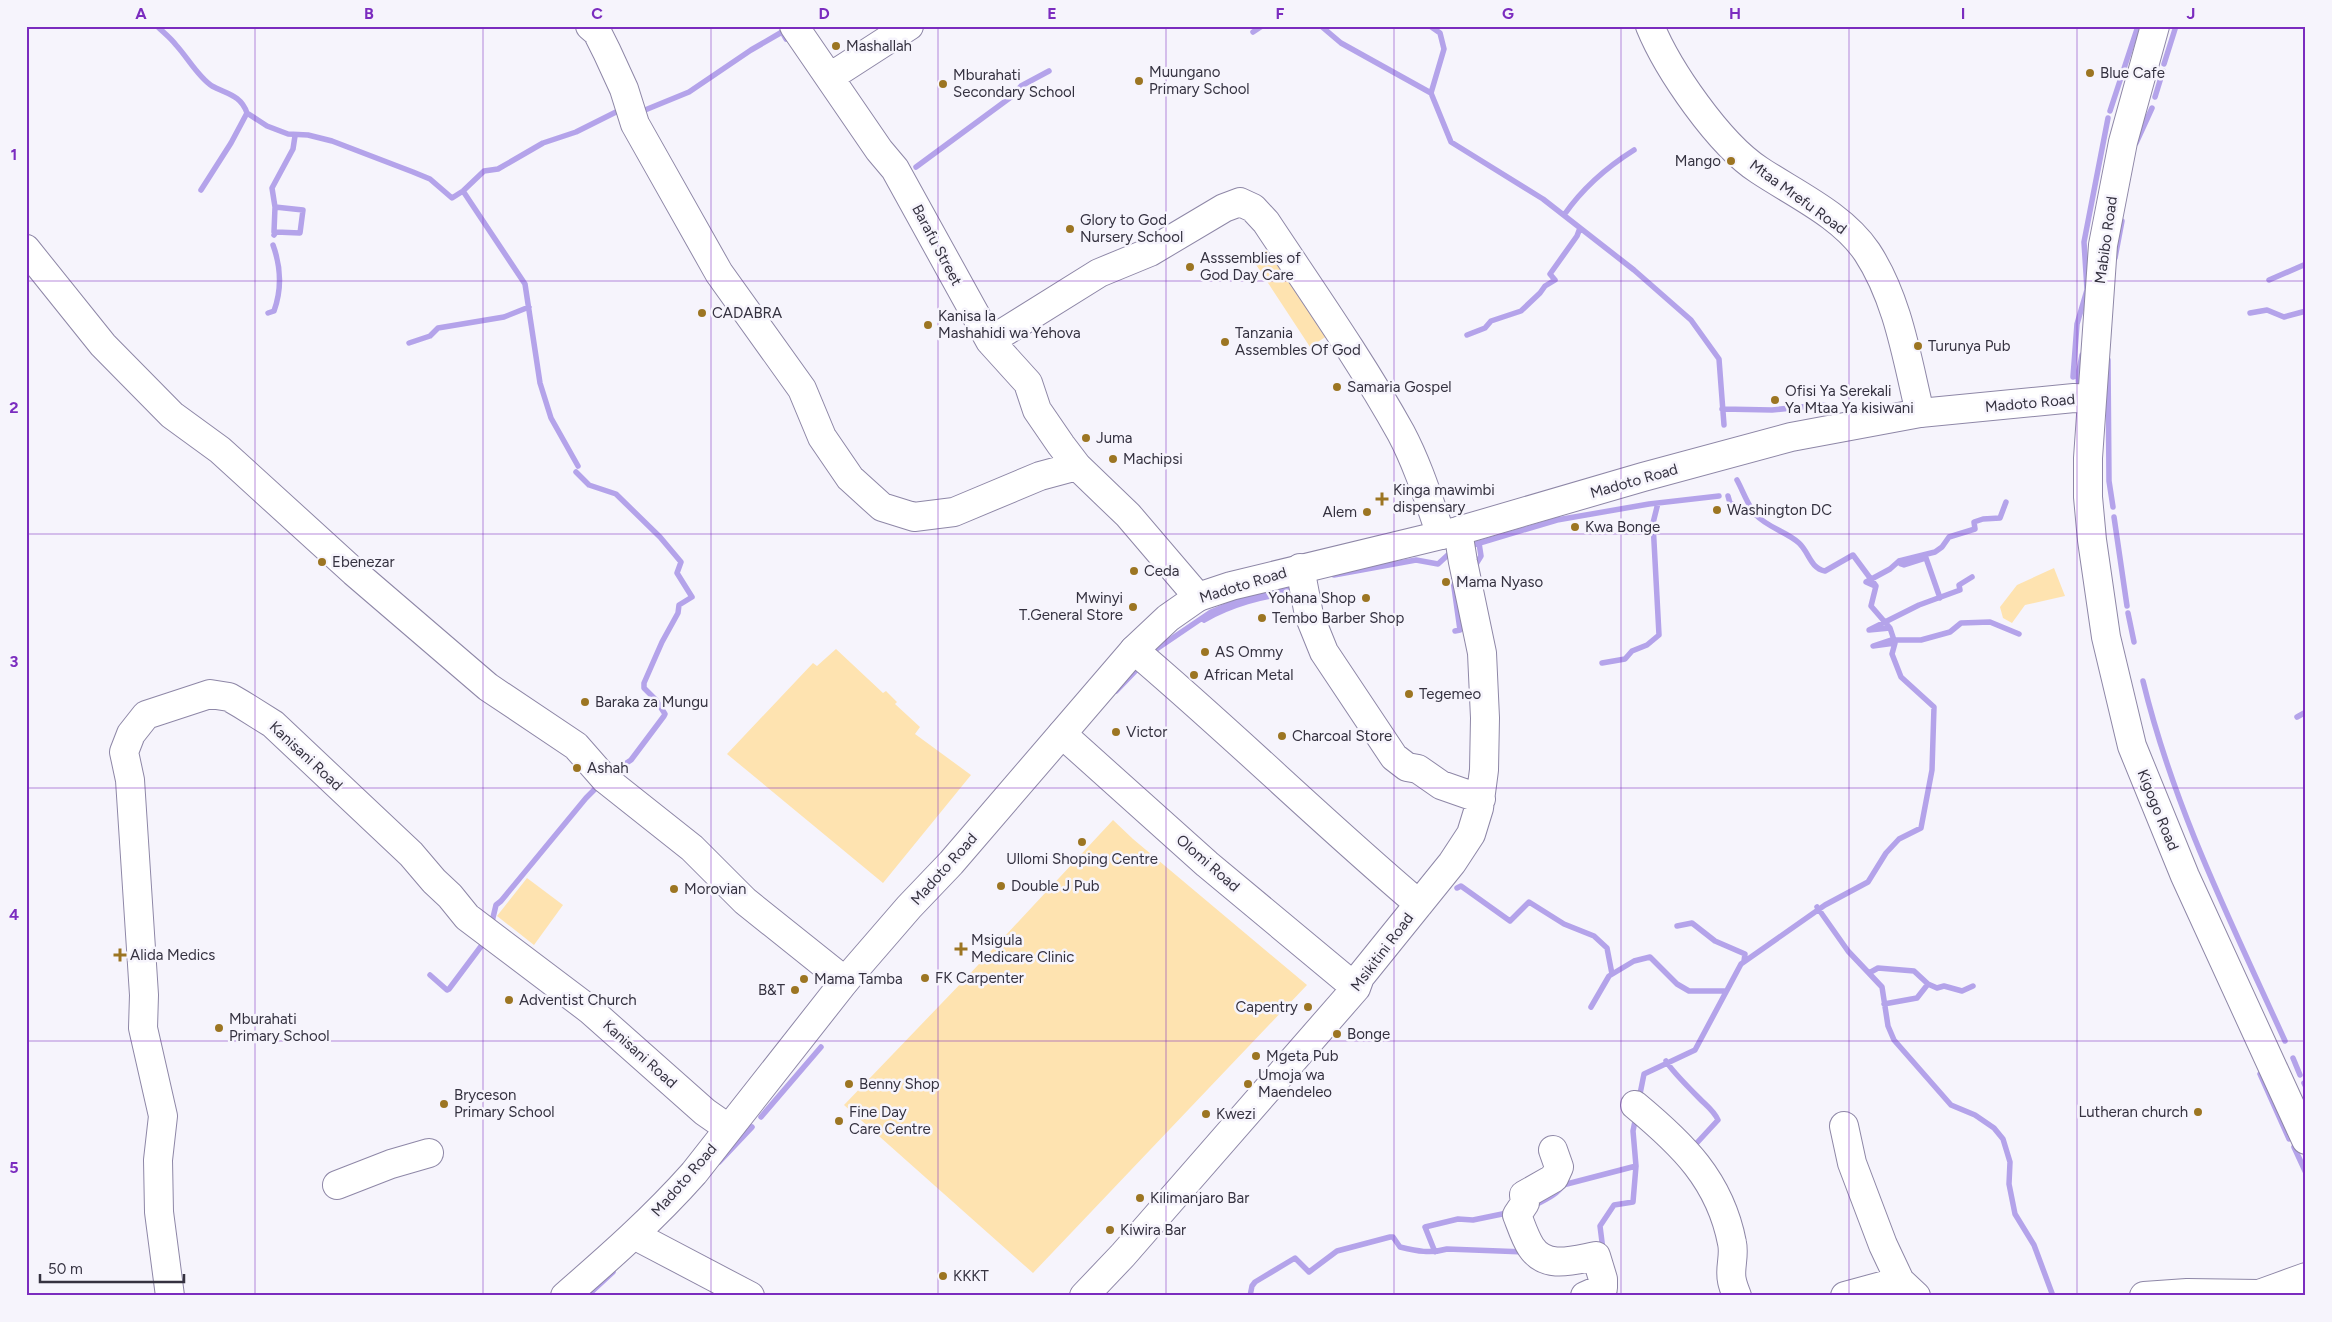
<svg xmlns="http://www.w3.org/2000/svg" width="2332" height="1322" font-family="Figtree,sans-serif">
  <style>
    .green { fill: #fee3b0 }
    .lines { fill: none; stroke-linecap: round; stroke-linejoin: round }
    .stream { stroke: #b4a3ea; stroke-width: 5.5 }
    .minor-casing { stroke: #8e87a7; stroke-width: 30 }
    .major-casing { stroke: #8e87a7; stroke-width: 30 }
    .minor { stroke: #fff; stroke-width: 28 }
    .major { stroke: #fff; stroke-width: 28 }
    .grid { fill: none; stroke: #7b2cbf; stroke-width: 1; stroke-opacity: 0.55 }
    .poi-dot { fill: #9c7522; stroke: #f6f4fc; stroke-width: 2 }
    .labels { text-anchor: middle; stroke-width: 5; stroke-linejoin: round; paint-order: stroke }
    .poi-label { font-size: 15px; fill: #353240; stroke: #f6f4fc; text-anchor: start }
    .street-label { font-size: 15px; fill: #353240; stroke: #f6f4fc }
    .neatline { fill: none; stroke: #7b2cbf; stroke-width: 2 }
    .grid-label { font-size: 16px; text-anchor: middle; font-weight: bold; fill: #7b2cbf }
  </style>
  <rect width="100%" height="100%" fill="#f6f4fc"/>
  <path class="green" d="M1273,246l57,88 -20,13 -57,-87z
    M2054,568l11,28 -40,9 -13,18 -9,-5 -3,-11 17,-22z
    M836,649l47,44 3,-2 11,11 -2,2 25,23 -5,7 56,41 -88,108 -156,-129 86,-91 4,3z
    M1113,820l20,19 174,146 -274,288 -189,-168 121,-126z
    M527,878l36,27 -29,40 -37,-29z"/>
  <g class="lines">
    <path class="stream" d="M157,26c6,6 14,12 19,19 12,13 22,32 36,41 15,8 29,9 35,27l20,13 21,8 20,1 24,6 81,31 17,7 22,19 11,-7 21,-20 14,-2 45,-26 33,-11 46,-23
      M1321,26l20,17 90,50
      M1430,26l10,7 4,16 -13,44 20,49 92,57 91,71 57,50 28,39 5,66
      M1253,32l9,-6
      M2164,64l12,-38
      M2155,97l8,-26
      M638,110h7l44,-18 62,-42 31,-18 4,7
      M2110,111l28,-85
      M2136,143l16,-35
      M916,167l95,-70 10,-11 28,-15
      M201,190l30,-47 16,-30
      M463,191l62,93 15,99 11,35 27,48
      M1564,215c18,-26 43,-48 70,-65
      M274,232l1,-25 -3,-19 21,-39 2,-13
      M274,235l2,-3 24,1 3,-23 -28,-3
      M2115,258l7,-37
      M2269,280l37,-16
      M2087,289l-3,-47 24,-124
      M268,313l6,-2c8,-22 7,-44 -1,-66
      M2250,313l17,-3 17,7 22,-6
      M1467,335l18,-7 6,-7 30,-10 19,-18 5,-7 10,-6 -5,-6 27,-38 3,-8
      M409,343l21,-7 8,-8 66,-11 25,-10
      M2108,360l1,121 4,26
      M2073,377l4,-53 10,-34
      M2079,390l-1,-14 4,-21
      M1722,409l50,1 49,-5 7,1
      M576,472l13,13 27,9 44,43 21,25 -4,11 15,24 -13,8 -1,8 -16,29 -18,41v5l12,12 9,14 -1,2 -33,44 -12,8
      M1728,496l2,7 26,12
      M2114,517l13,89
      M1473,545l84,-25 92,-16 70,-8
      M1899,561l2,3 3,1 22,-7 14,40
      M1473,569l8,-13 -2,-13
      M1334,575l82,-15 22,4 12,-11
      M1453,580l7,50 -5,1
      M1875,586l-9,-4 24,-13 9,-8 36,-9 7,-5 7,-10 26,-8 -1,-7 9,-3 17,-1 6,-16
      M2128,613l6,29
      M1204,620c26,-15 60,-25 89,-27l3,-4
      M1890,628l-21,2 50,-25 41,-15 -1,-5 13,-8
      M1895,643l-22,3 18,-6h30l29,-8 11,-9 29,-1 29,12
      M1155,650l56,-38 42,-17 43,-9
      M1602,663l23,-4 7,-8 15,-6 12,-10 -6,-112 5,-20
      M2143,681c31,128 88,241 142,360
      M1116,691l25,-26
      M2297,717l9,-5
      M1457,888l4,-2 49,35 19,-19 35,22 30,12 13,12 5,26
      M1817,907l31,44 34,36 6,39 6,14 57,65 24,10 19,13 9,11 7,23 -1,22 6,30 19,31 19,51
      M491,926l5,-21 5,-4 85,-103 13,-13
      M1677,926l15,-3 23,18 30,13 -1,7
      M1869,973l9,-5 36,3 14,13 9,4 7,-2 18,5 11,-5
      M430,975l17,15 2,-1 36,-48
      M1884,1004l33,-6 11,-14
      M1591,1007l18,-31 25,-15 16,-4 27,27 12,7h37
      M2293,1058l7,17
      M1666,1061c5,9 26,30 34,38 7,7 14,12 18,21l-24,26
      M2260,1074l29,65
      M2304,1083l2,4
      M1639,1099l5,-25 51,-24 46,-86 84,-59 43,-23 18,-29 13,-14 22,-11 11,-58 2,-63 -33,-30 -9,-23 3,-11 -5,-15 -19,-22 5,-20 -23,-31 -28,16c-15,-3 -16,-19 -26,-28 -12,-11 -32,-16 -43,-28 -8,-9 -13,-24 -19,-35
      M761,1117l60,-70
      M2294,1147l12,26
      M719,1162l33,-35
      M1533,1206c11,-6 23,-10 30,-21l73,-19
      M1603,1250l-3,-24 14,-21 19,-3 3,-36 -3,-35 3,-15
      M1435,1252l-10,-25 33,-8 15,1 34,-7 1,2
      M587,1296l26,-24
      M1250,1296l2,-10 3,-4 40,-24 14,14 28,-21 53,-14h3l7,10c17,4 30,7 47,2l78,3"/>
    <defs>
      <path id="minor" d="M590,26l7,6 10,20 17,37 11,35 84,149 83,116 20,48 28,41 32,29 32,10 40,-5 86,-36 37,-10
        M794,26l85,124 16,19 95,172 38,42 9,27 24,35 16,21 51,49 70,82
        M1650,26c18,44 69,118 109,144 36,24 83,45 108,82 31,47 40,107 53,161
        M830,77l79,-51
        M26,249l77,96 69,70 48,35 134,122 134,115 88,59 29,33 87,69 53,53 100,80
        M990,341l109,-68 51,-21 74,-44 16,-6 13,6 13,14c45,68 95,139 135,211 17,32 28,68 40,102
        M1300,568l9,47 15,37 70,105 13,10 11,2 23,16 40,14
        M1134,650c97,82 188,172 285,254
        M1062,734l145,130 149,124
        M1635,1105c47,39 85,75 97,138 3,13 -3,26 0,38 1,5 3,10 5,15
        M1844,1126l8,37 31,82 17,36 16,15
        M1553,1150l6,17 -5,11 -30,17 1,8 -8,12c4,10 8,23 14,32 15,23 43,13 65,9l7,23v9l-18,8
        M337,1185l54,-21 38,-11
        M634,1235l116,61
        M170,1296l-11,-84 -1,-52 5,-44 -20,-88 1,-33 -14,-215 -6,-28 7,-18 15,-19 64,-21 19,3 12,7 32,20 138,130 23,27 16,15 17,21 123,93 115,102 23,16
        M1084,1296l39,-41 233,-267 4,-11 92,-114 19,-29 8,-26 5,-38 1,-52 -3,-65 -19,-91 -5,-31
        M1845,1296l55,-15
        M2144,1296l43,-3 72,1 47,-17"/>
      <path id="major" d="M2155,26l-32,116 -20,103 -15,213v39l4,43 14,97 26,109 53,130 121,264
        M565,1296c45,-39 89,-78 129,-123l151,-192 64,-74 42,-44 183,-213 34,-32 30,-21 33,-11 227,-55 185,-54 148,-40 129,-24 154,-15 18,1"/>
    </defs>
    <use href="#minor" class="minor-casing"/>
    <use href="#major" class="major-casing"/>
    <use href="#minor" class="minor"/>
    <use href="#major" class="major"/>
  </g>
  <path class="grid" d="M255,26v1270M483,26v1270M711,26v1270M938,26v1270M1166,26v1270M1394,26v1270M1621,26v1270M1849,26v1270M2077,26v1270M26,281h2280M26,534h2280M26,788h2280M26,1041h2280"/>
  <g class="poi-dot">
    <circle cx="836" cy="46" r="5"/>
    <circle cx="2090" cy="73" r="5"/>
    <circle cx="1139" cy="81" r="5"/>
    <circle cx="943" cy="84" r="5"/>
    <circle cx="1731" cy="161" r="5"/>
    <circle cx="1070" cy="229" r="5"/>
    <circle cx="1190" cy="267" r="5"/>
    <circle cx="702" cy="313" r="5"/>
    <circle cx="928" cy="325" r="5"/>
    <circle cx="1225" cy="342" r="5"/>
    <circle cx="1918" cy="346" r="5"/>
    <circle cx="1337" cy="387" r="5"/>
    <circle cx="1775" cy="400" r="5"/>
    <circle cx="1086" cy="438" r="5"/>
    <circle cx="1113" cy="459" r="5"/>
    <path d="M1379.5 491.5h5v5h5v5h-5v5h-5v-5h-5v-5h5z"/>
    <circle cx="1717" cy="510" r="5"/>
    <circle cx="1367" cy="512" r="5"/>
    <circle cx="1575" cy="527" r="5"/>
    <circle cx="322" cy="562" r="5"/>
    <circle cx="1134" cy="571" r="5"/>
    <circle cx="1446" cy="582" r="5"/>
    <circle cx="1366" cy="598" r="5"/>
    <circle cx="1133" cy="607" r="5"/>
    <circle cx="1262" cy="618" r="5"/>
    <circle cx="1205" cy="652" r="5"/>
    <circle cx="1194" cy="675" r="5"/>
    <circle cx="1409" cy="694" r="5"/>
    <circle cx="585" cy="702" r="5"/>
    <circle cx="1116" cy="732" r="5"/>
    <circle cx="1282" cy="736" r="5"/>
    <circle cx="577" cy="768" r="5"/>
    <circle cx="1082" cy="842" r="5"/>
    <circle cx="1001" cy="886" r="5"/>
    <circle cx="674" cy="889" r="5"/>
    <path d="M958.5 941.5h5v5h5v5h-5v5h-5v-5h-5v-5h5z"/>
    <path d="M117.5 947.5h5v5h5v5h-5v5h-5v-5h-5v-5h5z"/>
    <circle cx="925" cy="978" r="5"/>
    <circle cx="804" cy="979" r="5"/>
    <circle cx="795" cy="990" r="5"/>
    <circle cx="509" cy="1000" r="5"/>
    <circle cx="1308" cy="1007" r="5"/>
    <circle cx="219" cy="1028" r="5"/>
    <circle cx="1337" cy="1034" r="5"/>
    <circle cx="1256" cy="1056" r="5"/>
    <circle cx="849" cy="1084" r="5"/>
    <circle cx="1248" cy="1084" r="5"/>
    <circle cx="444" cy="1104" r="5"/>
    <circle cx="2198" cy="1112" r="5"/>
    <circle cx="1206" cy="1114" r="5"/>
    <circle cx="839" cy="1121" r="5"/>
    <circle cx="1140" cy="1198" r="5"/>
    <circle cx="1110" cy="1230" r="5"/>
    <circle cx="943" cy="1276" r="5"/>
  </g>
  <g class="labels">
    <g class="poi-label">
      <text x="846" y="51">Mashallah</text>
      <text x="1149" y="77">Muungano<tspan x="1149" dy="17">Primary School</tspan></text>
      <text x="2100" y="78">Blue Cafe</text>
      <text x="953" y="80">Mburahati<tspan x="953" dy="17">Secondary School</tspan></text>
      <text x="1721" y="166" text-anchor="end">Mango</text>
      <text x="1080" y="225">Glory to God<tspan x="1080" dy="17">Nursery School</tspan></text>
      <text x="1200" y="263">Asssemblies of<tspan x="1200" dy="17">God Day Care</tspan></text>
      <text x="712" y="318">CADABRA</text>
      <text x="938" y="321">Kanisa la<tspan x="938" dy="17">Mashahidi wa Yehova</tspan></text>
      <text x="1235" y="338">Tanzania<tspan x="1235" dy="17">Assembles Of God</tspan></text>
      <text x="1928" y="351">Turunya Pub</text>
      <text x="1347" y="392">Samaria Gospel</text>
      <text x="1785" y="396">Ofisi Ya Serekali<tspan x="1785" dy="17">Ya Mtaa Ya kisiwani</tspan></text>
      <text x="1096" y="443">Juma</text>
      <text x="1123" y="464">Machipsi</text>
      <text x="1393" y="495">Kinga mawimbi<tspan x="1393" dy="17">dispensary</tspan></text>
      <text x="1727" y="515">Washington DC</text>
      <text x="1357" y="517" text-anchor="end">Alem</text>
      <text x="1585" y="532">Kwa Bonge</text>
      <text x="332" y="567">Ebenezar</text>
      <text x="1144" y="576">Ceda</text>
      <text x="1456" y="587">Mama Nyaso</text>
      <text x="1123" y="603" text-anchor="end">Mwinyi<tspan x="1123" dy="17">T.General Store</tspan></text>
      <text x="1356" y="603" text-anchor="end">Yohana Shop</text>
      <text x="1272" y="623">Tembo Barber Shop</text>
      <text x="1215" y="657">AS Ommy</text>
      <text x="1204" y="680">African Metal</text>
      <text x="1419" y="699">Tegemeo</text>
      <text x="595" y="707">Baraka za Mungu</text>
      <text x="1126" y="737">Victor</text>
      <text x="1292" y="741">Charcoal Store</text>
      <text x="587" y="773">Ashah</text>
      <text x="1082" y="864" text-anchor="middle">Ullomi Shoping Centre</text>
      <text x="1011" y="891">Double J Pub</text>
      <text x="684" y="894">Morovian</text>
      <text x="971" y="945">Msigula<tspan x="971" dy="17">Medicare Clinic</tspan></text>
      <text x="130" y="960">Alida Medics</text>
      <text x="935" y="983">FK Carpenter</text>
      <text x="814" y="984">Mama Tamba</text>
      <text x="785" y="995" text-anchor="end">B&amp;T</text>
      <text x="519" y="1005">Adventist Church</text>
      <text x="1298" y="1012" text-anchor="end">Capentry</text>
      <text x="229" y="1024">Mburahati<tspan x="229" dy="17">Primary School</tspan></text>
      <text x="1347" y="1039">Bonge</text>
      <text x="1266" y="1061">Mgeta Pub</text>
      <text x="1258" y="1080">Umoja wa<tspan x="1258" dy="17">Maendeleo</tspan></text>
      <text x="859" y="1089">Benny Shop</text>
      <text x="454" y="1100">Bryceson<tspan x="454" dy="17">Primary School</tspan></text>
      <text x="849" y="1117">Fine Day<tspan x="849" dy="17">Care Centre</tspan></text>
      <text x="2188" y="1117" text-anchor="end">Lutheran church</text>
      <text x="1216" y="1119">Kwezi</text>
      <text x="1150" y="1203">Kilimanjaro Bar</text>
      <text x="1120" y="1235">Kiwira Bar</text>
      <text x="953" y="1281">KKKT</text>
    </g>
    <g class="street-label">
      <text transform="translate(1798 197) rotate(36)" y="5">Mtaa Mrefu Road</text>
      <text transform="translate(2106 240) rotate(-82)" y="5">Mabibo Road</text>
      <text transform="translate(937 245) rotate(62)" y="5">Barafu Street</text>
      <text transform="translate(2030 403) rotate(-5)" y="5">Madoto Road</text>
      <text transform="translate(1634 481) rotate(-16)" y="5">Madoto Road</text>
      <text transform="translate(1243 585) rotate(-17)" y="5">Madoto Road</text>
      <text transform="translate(306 756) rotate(43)" y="5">Kanisani Road</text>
      <text transform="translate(2158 810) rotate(68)" y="5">Kigogo Road</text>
      <text transform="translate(1208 863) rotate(41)" y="5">Olomi Road</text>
      <text transform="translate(944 869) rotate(-48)" y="5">Madoto Road</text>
      <text transform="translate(1382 952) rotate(-53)" y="5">Msikitini Road</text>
      <text transform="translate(640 1054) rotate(42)" y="5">Kanisani Road</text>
      <text transform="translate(684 1180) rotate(-49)" y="5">Madoto Road</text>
    </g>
  </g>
  <rect width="2332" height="1322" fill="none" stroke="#f6f4fc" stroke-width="55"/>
  <path d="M40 1274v8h144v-8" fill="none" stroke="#353240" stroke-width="2.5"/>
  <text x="48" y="1274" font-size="15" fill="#353240" stroke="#f6f4fc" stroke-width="4" paint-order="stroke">50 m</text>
  <rect x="28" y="28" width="2276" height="1266" class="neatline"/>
  <g class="grid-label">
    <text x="141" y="19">A</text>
    <text x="369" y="19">B</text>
    <text x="597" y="19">C</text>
    <text x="824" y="19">D</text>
    <text x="1052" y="19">E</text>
    <text x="1280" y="19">F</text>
    <text x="1508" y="19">G</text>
    <text x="1735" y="19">H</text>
    <text x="1963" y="19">I</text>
    <text x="2191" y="19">J</text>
    <text x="14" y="160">1</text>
    <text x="14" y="413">2</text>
    <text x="14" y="667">3</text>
    <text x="14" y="920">4</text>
    <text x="14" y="1173">5</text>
  </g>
</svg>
